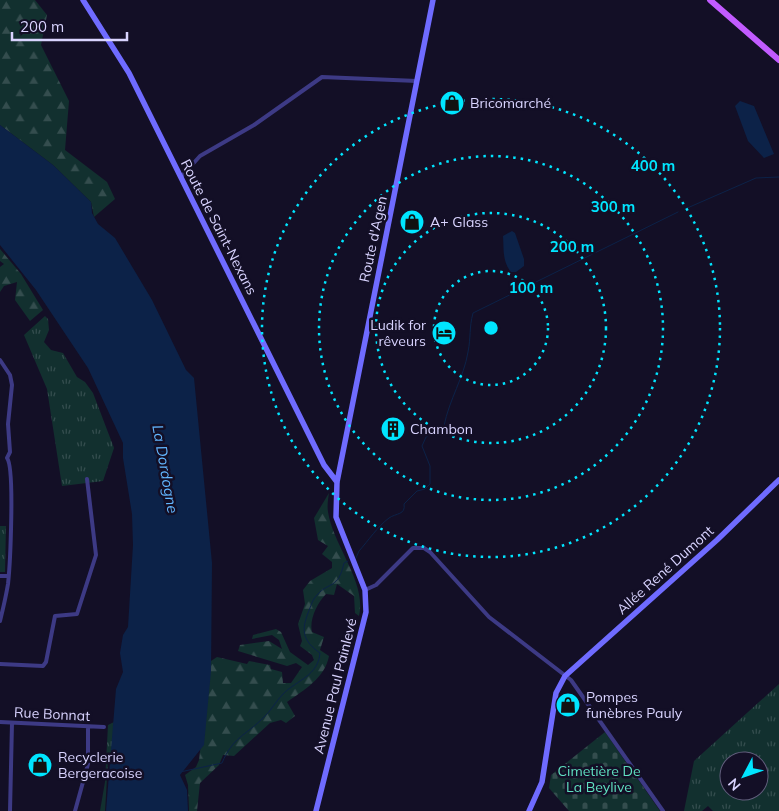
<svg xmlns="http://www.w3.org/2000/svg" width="779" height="811" font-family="Mulish,sans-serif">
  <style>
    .grass { fill: url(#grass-tufts); fill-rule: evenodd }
    .forest { fill: url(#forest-firs) }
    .cemetery { fill: url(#cemetery-stones) }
    .water { fill: #0c2248 }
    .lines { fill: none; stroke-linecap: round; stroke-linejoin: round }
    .stream { stroke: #0c2248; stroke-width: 1 }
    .street { stroke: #3d3a85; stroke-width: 4 }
    .secondary { stroke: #6f6bff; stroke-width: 5.5 }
    .primary { stroke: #c25bff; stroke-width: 6 }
    .ring { fill: none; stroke: #00e5ff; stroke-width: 2.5; stroke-dasharray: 2.5 5 }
    .labels { text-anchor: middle; stroke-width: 5; stroke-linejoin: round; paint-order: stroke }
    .poi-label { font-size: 14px; fill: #d9d4ff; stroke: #130f26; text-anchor: start }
    .street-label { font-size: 14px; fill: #d9d4ff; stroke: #130f26 }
    .park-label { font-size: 14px; fill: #5fe0c0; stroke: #130f26 }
    .water-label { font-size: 15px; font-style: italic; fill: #62b6ff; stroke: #130f26 }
    .centre { fill: #00e5ff; stroke: #130f26; stroke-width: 2.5 }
    .ring-label { font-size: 15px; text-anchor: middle; font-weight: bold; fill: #00e5ff; stroke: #130f26; stroke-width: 5; stroke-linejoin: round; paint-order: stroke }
  </style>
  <defs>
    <pattern id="grass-tufts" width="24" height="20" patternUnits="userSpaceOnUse" patternTransform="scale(1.25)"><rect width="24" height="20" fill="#12302f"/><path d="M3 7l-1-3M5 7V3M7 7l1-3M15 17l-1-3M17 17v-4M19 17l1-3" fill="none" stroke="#344d4e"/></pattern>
    <pattern id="forest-firs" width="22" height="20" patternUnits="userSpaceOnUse" patternTransform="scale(1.25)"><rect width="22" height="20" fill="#12302f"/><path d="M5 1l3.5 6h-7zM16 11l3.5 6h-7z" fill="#344d4e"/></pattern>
    <pattern id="cemetery-stones" width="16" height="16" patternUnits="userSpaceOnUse" patternTransform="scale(1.25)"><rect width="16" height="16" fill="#12302f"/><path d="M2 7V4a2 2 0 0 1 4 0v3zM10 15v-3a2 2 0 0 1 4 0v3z" fill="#344d4e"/></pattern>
  </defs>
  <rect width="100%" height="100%" fill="#130f26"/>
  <path class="grass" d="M45,316l3,3 1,11 -5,12 7,8 12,3 14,24 8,5 8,11 21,55 -11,33 -41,5 -15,-97 -23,-54z
    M0,526h6l-1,46h-5z
    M779,684v127h-66l-5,-5 -6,5h-18l10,-50zM729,761h30v30h-30z
    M114,722l-2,27 -4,12 -3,50h-5l5,-29 3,-57z"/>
  <path class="forest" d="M0,0h35l12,15 -6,30 28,56 -4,49 42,32 8,17 -21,18 -3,-15 -38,-37 -53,-40z
    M0,249l21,25 22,36 -13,11 -15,-21 2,-18 -13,4 -4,6v-25l4,-3 -4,-3z
    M329,493c-1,6 -2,13 -1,19 5,33 39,71 31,104l-4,-3 -1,-17 -17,-12 -3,11 -8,-1c-9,9 -17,26 -14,38l12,5 -4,13 9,6c-4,22 -25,34 -42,46l8,14 -9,7 -5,-3 -11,3 -36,33 -11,-1 -4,10 -19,18 -3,28h-8l-1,-26 -3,-10 11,-8 3,-7 12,-99 6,-4 30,7 2,-3 21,4 1,4 11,3 1,11h8l11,-16 -6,-4 -9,3 -49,-15 2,-6 29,-4 13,8 -3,-9 -7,-5 -20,4 1,-4 23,-6 5,3 9,20 18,13 6,-5 -2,-5 -12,-9 2,-5 -4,-17 7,-20 -2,-14 7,-9 22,-13v-6l-10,-8 6,-8 -10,-6 -4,-22z"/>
  <path class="cemetery" d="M605,732l55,79h-91l-20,-23 2,-13z"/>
  <path class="water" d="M740,101l14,5 20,48 -10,4 -16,-17 -13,-35z
    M0,125l53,40 38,37 1,11 6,11 17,14 37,62 34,70 8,8 18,185 -1,108 -7,74 -24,30 7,15 1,21h-82l10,-122 7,-17 -3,-19 3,-18 5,-8 5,-82 -1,-31 -9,-56v-15l-35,-75 -52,-78 -36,-45z
    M512,231l3,2 9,26v7l-8,6h-5c-9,-11 -7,-23 -8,-36z"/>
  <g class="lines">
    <path class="stream" d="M685,209l71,-31 23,-1
      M356,558l3,-7c9,-10 19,-25 30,-33 7,-5 17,-3 15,-14l13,-13 8,-2 5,-5v-18l-8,-20 4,-9 18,-11c5,-26 20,-49 24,-74 3,-15 1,-24 5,-39l205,-101
      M180,772l42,-9c11,-26 23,-27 41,-45 8,-7 13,-17 20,-24 14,-14 35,-18 37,-41 -17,-12 -19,-22 -12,-40 3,-7 4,-13 9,-18 12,-14 21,-5 27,-32l4,-2"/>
    <path class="street" d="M181,177l19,-21 54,-31 68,-48 95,4
      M0,360l10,15 2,10 -4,39 2,28 -3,6c8,10 3,108 1,126 -2,12 -5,25 -8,37
      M0,576h8
      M365,590l11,-5 37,-37h11l6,4 59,65 82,63 92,131
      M0,664l43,2 3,-4 9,-46 22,-2 19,-59 -9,-76
      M0,722l104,5
      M10,811l2,-88
      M75,811l13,-47v-37"/>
    <path class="secondary" d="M83,0l46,73 195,392 13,17
      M316,811l50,-199 -1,-22 -29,-73 1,-35 96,-482
      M529,811l13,-29 14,-89 9,-17 152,-136 62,-60"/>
    <path class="primary" d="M710,0l69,60"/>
  </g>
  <g class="ring">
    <circle cx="491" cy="328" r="57"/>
    <circle cx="491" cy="328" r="115"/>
    <circle cx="491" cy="328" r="172"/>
    <circle cx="491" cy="328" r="229"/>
  </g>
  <defs>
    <symbol id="shop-disc" viewBox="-11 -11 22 22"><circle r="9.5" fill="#00e5ff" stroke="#130f26"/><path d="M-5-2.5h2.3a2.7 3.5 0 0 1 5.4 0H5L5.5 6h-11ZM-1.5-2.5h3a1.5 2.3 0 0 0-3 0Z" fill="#111"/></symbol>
    <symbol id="hotel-disc" viewBox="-11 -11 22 22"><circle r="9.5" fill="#00e5ff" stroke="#130f26"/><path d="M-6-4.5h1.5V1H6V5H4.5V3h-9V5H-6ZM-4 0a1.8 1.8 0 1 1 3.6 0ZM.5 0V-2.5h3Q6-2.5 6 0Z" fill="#111"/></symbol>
    <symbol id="building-disc" viewBox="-11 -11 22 22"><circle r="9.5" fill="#00e5ff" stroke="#130f26"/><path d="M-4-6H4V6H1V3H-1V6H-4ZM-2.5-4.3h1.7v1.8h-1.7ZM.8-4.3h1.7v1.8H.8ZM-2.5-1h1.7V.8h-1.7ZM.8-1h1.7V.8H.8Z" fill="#111"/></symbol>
  </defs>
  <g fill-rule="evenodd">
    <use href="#shop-disc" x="438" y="89" width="28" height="28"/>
    <use href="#shop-disc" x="398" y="208" width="28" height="28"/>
    <use href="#hotel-disc" x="430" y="319" width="28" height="28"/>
    <use href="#building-disc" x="379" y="415" width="28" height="28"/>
    <use href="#shop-disc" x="554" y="691" width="28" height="28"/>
    <use href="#shop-disc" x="26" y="751" width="28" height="28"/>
  </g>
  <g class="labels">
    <g class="poi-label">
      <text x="470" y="108">Bricomarché</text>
      <text x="430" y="227">A+ Glass</text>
      <text x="426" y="330" text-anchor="end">Ludik for<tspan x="426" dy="16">rêveurs</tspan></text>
      <text x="410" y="434">Chambon</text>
      <text x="586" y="702">Pompes<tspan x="586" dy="16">funèbres Pauly</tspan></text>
      <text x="58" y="762">Recyclerie<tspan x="58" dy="16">Bergeracoise</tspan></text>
    </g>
    <g class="street-label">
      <text transform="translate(219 227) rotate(63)" y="5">Route de Saint-Nexans</text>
      <text transform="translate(373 239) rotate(-78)" y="5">Route d'Agen</text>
      <text transform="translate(665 570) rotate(-42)" y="5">Allée René Dumont</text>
      <text transform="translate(335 686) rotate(-76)" y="5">Avenue Paul Painlevé</text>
      <text transform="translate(52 714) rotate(3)" y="5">Rue Bonnat</text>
    </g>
    <g class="park-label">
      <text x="599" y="776">Cimetière De<tspan x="599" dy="16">La Beylive</tspan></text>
    </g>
    <g class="water-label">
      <text transform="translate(165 469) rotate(80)" y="5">La Dordogne</text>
    </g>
  </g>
  <circle cx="491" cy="328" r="8" class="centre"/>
  <g class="ring-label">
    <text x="653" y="171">400 m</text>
    <text x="613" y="212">300 m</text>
    <text x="572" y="252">200 m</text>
    <text x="531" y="293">100 m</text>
  </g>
  <g transform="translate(744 776) rotate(229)"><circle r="24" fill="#130f26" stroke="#625e7d"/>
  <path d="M0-4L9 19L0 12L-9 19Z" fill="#00e5ff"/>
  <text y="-8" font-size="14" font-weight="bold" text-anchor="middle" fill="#d9d4ff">N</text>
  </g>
  <path d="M12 32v8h115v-8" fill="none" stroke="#d9d4ff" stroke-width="2.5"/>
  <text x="20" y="32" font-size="15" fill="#d9d4ff" stroke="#130f26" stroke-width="4" paint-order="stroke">200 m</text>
</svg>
